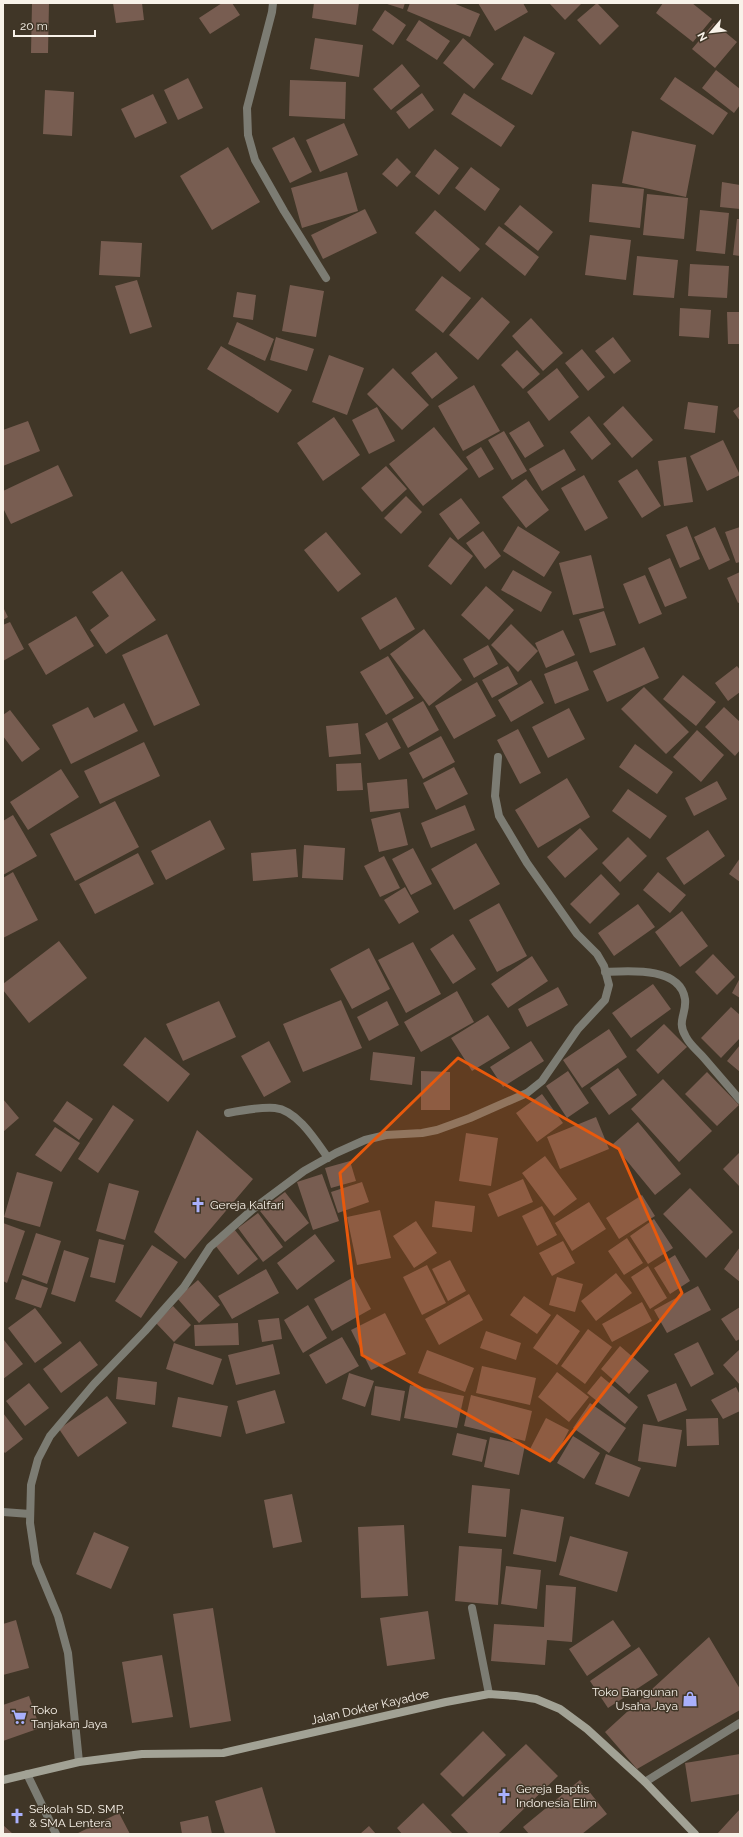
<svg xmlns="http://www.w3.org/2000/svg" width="743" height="1837" font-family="Raleway,sans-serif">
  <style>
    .building { fill: #785d51 }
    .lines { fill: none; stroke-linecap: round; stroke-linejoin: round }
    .street { stroke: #7c7c73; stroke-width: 8 }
    .secondary { stroke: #a2a295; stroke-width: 8 }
    .marked { fill: #e8590c; fill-opacity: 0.2; stroke: #e8590c; stroke-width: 3; stroke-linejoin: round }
    .labels { text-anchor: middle; stroke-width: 3; stroke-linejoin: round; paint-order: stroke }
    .poi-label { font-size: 12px; fill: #f8f2e9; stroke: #403627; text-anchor: start }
    .street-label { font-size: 12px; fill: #f8f2e9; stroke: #403627 }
  </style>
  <rect width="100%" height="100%" fill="#403627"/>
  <path class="building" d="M32,3h17l-1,50h-17z
    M113,3h29l2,17 -28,3z
    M222,3h10l8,12 -30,19 -11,-16z
    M314,3h45l-3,22 -44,-7z
    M384,3h21l-2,6z
    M410,3h43l27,11 -10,23 -63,-26z
    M478,3h45l5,9 -33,19z
    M549,3h33l-17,17z
    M597,3l22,23 -19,19 -23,-25z
    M663,3h29l20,16 -19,23 -37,-29z
    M385,10l21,15 -13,20 -21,-15z
    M419,20l31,21 -13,19 -31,-20z
    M714,23l23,19 -22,26 -23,-19z
    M524,36l31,17 -23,42 -31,-16z
    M315,38l48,7 -4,32 -49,-8z
    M463,38l31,26 -20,25 -31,-26z
    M402,64l18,22 -29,24 -18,-21z
    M716,70l24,19v16l-6,8 -32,-25z
    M675,77l53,36 -15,22 -53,-36z
    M188,78l15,30 -25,12 -14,-30z
    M290,80l56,2 -1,37 -56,-3z
    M45,90l29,2 -2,44 -29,-2z
    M422,93l12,17 -25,19 -13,-17z
    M464,93l51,33 -14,21 -50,-33z
    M153,94l14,29 -32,15 -14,-29z
    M344,123l14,32 -38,17 -14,-32z
    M632,131l64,14 -10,52 -64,-14z
    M294,137l18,35 -22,11 -18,-35z
    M228,147l32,55 -48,28 -32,-54z
    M435,149l24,19 -20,27 -24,-19z
    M397,158l14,14 -14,15 -15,-13z
    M471,167l29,22 -15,22 -30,-23z
    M347,172l11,39 -56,17 -11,-40z
    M722,182l18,3v24l-20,-2z
    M592,184l52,5 -4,39 -51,-6z
    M647,194l41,4 -4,41 -41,-4z
    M520,205l33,27 -15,19 -34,-27z
    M365,209l12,24 -54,26 -12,-24z
    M435,210l45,39 -20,23 -45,-39z
    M700,210l29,3 -4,41 -29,-3z
    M737,219h3v37l-7,-1z
    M499,226l40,31 -14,19 -40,-32z
    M590,235l41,5 -5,40 -41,-5z
    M101,241l41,2 -2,34 -41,-2z
    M637,256l41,4 -4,38 -41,-3z
    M690,264l39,2 -2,32 -39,-2z
    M442,276l29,22 -28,35 -28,-23z
    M137,280l15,47 -22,7 -15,-48z
    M290,285l34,6 -8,46 -34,-6z
    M237,292l19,3 -3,25 -20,-3z
    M482,297l28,25 -32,38 -29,-25z
    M680,308l31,2 -2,28 -30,-2z
    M727,312h13v32h-12z
    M531,318l32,35 -20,18 -31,-35z
    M237,322l37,17 -9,22 -37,-17z
    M276,337l38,12 -7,22 -37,-11z
    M613,337l18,24 -17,13 -19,-23z
    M221,346l71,44 -14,23 -71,-44z
    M582,349l23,28 -17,14 -23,-28z
    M517,350l23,24 -17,15 -22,-24z
    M436,352l22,26 -26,21 -21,-26z
    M329,355l35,13 -17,47 -35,-13z
    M393,368l36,37 -27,25 -35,-36z
    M557,368l22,29 -30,24 -22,-29z
    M474,385l26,46 -37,20 -25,-45z
    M688,402l30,4 -3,27 -31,-4z
    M623,406l30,34 -21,18 -29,-34z
    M740,406v15l-7,-10z
    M377,407l18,34 -26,13 -17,-34z
    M589,416l22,28 -19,16 -22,-28z
    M334,417l26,38 -37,26 -26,-38z
    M28,421l12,30 -37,15v-36z
    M529,421l15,25 -19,12 -16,-25z
    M434,427l34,42 -45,37 -34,-42z
    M504,431l23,40 -15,9 -24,-40z
    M723,440l17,35 -33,16 -17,-35z
    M481,447l13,22 -15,9 -13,-21z
    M564,449l12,21 -34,21 -13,-22z
    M686,457l7,45 -29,4 -6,-45z
    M58,465l15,31 -62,28 -8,-16v-17z
    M386,466l21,23 -25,23 -21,-24z
    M637,469l24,37 -19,12 -24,-37z
    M584,475l24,43 -23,13 -24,-43z
    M526,479l23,31 -23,18 -24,-31z
    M406,496l16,16 -21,22 -17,-16z
    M461,498l19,25 -22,17 -19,-26z
    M518,526l42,26 -16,25 -41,-26z
    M687,526l13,33 -20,9 -14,-33z
    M715,527l15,33 -21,10 -15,-33z
    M740,527v35l-4,1 -11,-31z
    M483,531l18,25 -16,13 -19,-26z
    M326,532l35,42 -23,18 -34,-42z
    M450,537l23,19 -22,29 -23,-19z
    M591,555l13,53 -31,7 -14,-52z
    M670,558l17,40 -22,9 -17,-39z
    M513,570l39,22 -11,20 -40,-22z
    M122,571l34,49 -50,34 -16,-24 19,-14 -17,-24z
    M740,572v30l-2,1 -11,-25z
    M645,575l17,39 -23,10 -16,-40z
    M486,586l28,24 -25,30 -28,-25z
    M396,597l19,32 -35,21 -19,-32z
    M3,607l5,10 -5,3z
    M604,611l12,34 -26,8 -11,-34z
    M76,616l18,30 -48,29 -18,-31z
    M10,622l14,27 -21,12v-36z
    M511,624l27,27 -20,21 -27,-27z
    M424,629l38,51 -33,26 -39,-52z
    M563,630l12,25 -29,13 -11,-25z
    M167,634l33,71 -46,21 -32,-71z
    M488,645l10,19 -24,14 -11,-19z
    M644,647l15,31 -52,24 -14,-31z
    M388,656l26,42 -28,17 -26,-43z
    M577,661l12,29 -34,14 -11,-30z
    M508,666l10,18 -26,14 -10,-18z
    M737,666l3,4v22l-12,9 -13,-18z
    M683,675l33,27 -20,24 -33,-27z
    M531,680l13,23 -33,19 -13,-22z
    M477,682l19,34 -42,23 -19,-33z
    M644,687l45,45 -23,22 -45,-45z
    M423,701l16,29 -31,18 -16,-29z
    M124,703l14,28 -67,33 -19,-39 36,-18 6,11z
    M724,707l16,15v28l-5,6 -30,-29z
    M569,708l16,31 -37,19 -16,-31z
    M10,710l30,39 -18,13 -19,-26v-21z
    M387,722l14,26 -22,12 -14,-26z
    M358,723l3,31 -32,3 -3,-31z
    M518,729l23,44 -21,11 -23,-44z
    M697,730l27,25 -23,27 -28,-25z
    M441,736l14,26 -32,17 -14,-26z
    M144,742l16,34 -60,28 -16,-33z
    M635,744l38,28 -16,22 -38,-27z
    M361,763l2,27 -26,1 -1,-27z
    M454,767l14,27 -32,16 -13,-27z
    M61,769l18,28 -51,33 -18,-28z
    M567,778l23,39 -52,31 -23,-38z
    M407,779l2,29 -39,4 -3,-29z
    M717,781l10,18 -33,17 -9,-18z
    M628,789l39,27 -17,23 -38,-28z
    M115,801l24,46 -64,34 -25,-47z
    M465,805l10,25 -44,18 -10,-25z
    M400,812l8,33 -29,7 -8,-33z
    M13,815l24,41 -34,19v-54z
    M210,820l15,29 -59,31 -15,-29z
    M580,828l18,21 -33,29 -18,-21z
    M708,830l17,26 -41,29 -18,-27z
    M628,837l19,19 -27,26 -18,-19z
    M476,843l24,41 -46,26 -23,-41z
    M304,845l41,3 -2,32 -41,-2z
    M413,848l19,36 -21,11 -19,-36z
    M296,849l2,28 -45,4 -2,-28z
    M138,853l16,31 -59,30 -16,-30z
    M384,856l16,32 -20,9 -16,-31z
    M740,858v24l-11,-8z
    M13,872l25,48 -35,18v-60z
    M658,872l28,23 -16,18 -27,-23z
    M601,874l19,20 -30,30 -20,-20z
    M405,887l14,25 -20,12 -15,-24z
    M499,903l28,53 -30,16 -28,-52z
    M638,904l17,23 -41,29 -16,-23z
    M682,911l26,35 -28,21 -25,-35z
    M453,934l23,35 -23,15 -23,-35z
    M59,941l28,37 -58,45 -26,-33v-6z
    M413,942l28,52 -35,19 -28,-53z
    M369,948l21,41 -38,20 -22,-40z
    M713,954l22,23 -18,18 -22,-23z
    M532,956l16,25 -40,27 -17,-24z
    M740,978v20l-8,-5z
    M653,984l18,25 -40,29 -19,-25z
    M558,987l10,18 -41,22 -9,-18z
    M457,991l17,31 -53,30 -17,-30z
    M341,1000l21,48 -59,24 -20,-48z
    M219,1001l17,36 -53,24 -17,-37z
    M387,1001l12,24 -30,16 -12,-24z
    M731,1007l9,8v23l-19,20 -20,-20z
    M488,1015l22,33 -38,23 -21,-33z
    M664,1024l23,23 -29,27 -22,-24z
    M609,1029l18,28 -45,31 -19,-28z
    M145,1037l45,37 -22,28 -45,-37z
    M269,1041l22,41 -27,15 -23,-41z
    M531,1041l13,20 -41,26 -13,-20z
    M740,1045v27l-13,-11z
    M373,1052l42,5 -3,28 -42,-5z
    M618,1068l19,27 -28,20 -19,-27z
    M421,1071l29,1v38h-29z
    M568,1071l21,32 -22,15 -21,-32z
    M707,1072l32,33 -22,21 -32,-32z
    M663,1079l49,52 -33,31 -48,-53z
    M542,1094l21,29 -26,19 -21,-29z
    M3,1099l16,19 -16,14z
    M67,1101l26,18 -14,21 -26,-19z
    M113,1105l21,15 -36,53 -20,-14z
    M596,1117l13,32 -49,20 -13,-32z
    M638,1122l43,52 -26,21 -42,-51z
    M55,1127l25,16 -19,29 -26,-17z
    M197,1130l56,49 -68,80 -31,-27z
    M466,1133l32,5 -7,48 -32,-5z
    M740,1152v35l-17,-18z
    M545,1156l32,43 -23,17 -32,-43z
    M350,1161l6,20 -25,7 -6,-20z
    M17,1172l36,10 -13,45 -36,-10z
    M322,1174l17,47 -26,9 -16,-48z
    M523,1179l10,23 -35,15 -10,-23z
    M362,1182l7,20 -31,11 -7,-21z
    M109,1183l30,8 -14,49 -29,-9z
    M690,1188l43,44 -27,26 -43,-44z
    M285,1192l24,31 -24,19 -25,-31z
    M642,1195l13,21 -36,23 -13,-21z
    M435,1201l40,5 -3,26 -40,-5z
    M589,1202l17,27 -34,22 -17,-28z
    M542,1206l15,29 -20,11 -15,-30z
    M380,1210l11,48 -34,7 -10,-48z
    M258,1213l25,34 -20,15 -25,-34z
    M654,1219l19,29 -25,16 -18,-28z
    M416,1221l21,32 -23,15 -21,-32z
    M3,1223l22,8 -18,52 -4,-2z
    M234,1229l24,30 -20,16 -23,-30z
    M36,1233l25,8 -14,43 -25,-9z
    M315,1234l20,27 -38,29 -20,-27z
    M627,1238l16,25 -19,12 -16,-24z
    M99,1239l25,6 -9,38 -25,-6z
    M563,1241l12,22 -23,13 -13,-23z
    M152,1245l26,17 -37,56 -26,-17z
    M740,1247v35l-16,-13z
    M64,1250l25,8 -14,44 -24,-8z
    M675,1255l15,26 -20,13 -16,-26z
    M450,1260l16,31 -18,10 -16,-32z
    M427,1265l19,38 -24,12 -19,-38z
    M648,1266l19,32 -17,11 -19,-32z
    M266,1269l13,24 -47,26 -14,-23z
    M616,1273l16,20 -36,28 -15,-20z
    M354,1277l17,32 -39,22 -18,-32z
    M557,1277l26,7 -8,28 -26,-7z
    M22,1279l26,9 -7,20 -26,-9z
    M198,1280l22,25 -21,18 -22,-25z
    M698,1286l13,24 -44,23 -13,-23z
    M469,1294l14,26 -44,25 -14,-26z
    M524,1296l27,19 -14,19 -27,-19z
    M642,1302l10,19 -40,21 -10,-18z
    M308,1305l19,33 -24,15 -19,-33z
    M173,1306l18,19 -17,17 -18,-19z
    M740,1307v32l-4,2 -15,-22z
    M35,1308l27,35 -27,20 -27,-35z
    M385,1313l21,41 -35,16 -20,-40z
    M557,1314l23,17 -23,34 -24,-17z
    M279,1318l3,21 -20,3 -4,-22z
    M238,1323l1,22 -44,1 -1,-21z
    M588,1329l24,18 -27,37 -24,-18z
    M486,1331l35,12 -5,17 -36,-12z
    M342,1337l17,29 -33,18 -17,-29z
    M4,1340l19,24 -20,15v-38z
    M80,1341l18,24 -37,28 -18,-24z
    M698,1342l16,32 -23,13 -17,-33z
    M174,1343l48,16 -9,26 -47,-16z
    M273,1344l7,30 -44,11 -8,-30z
    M620,1346l29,25 -20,23 -28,-25z
    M740,1349v36l-17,-20z
    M427,1350l47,18 -9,24 -47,-19z
    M482,1366l54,12 -6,27 -54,-12z
    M557,1372l32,25 -20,25 -31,-25z
    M349,1373l25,8 -9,26 -23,-8z
    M601,1376l37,31 -13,17 -38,-31z
    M118,1377l39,5 -2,23 -39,-6z
    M29,1383l20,25 -24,18 -19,-25z
    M676,1383l11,27 -29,12 -11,-27z
    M410,1385l54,11 -7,32 -53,-10z
    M375,1386l30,5 -5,30 -29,-6z
    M736,1387l4,8v16l-17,8 -12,-19z
    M275,1390l10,33 -39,11 -9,-33z
    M471,1395l61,16 -7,30 -61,-15z
    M107,1396l20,27 -49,34 -19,-28z
    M178,1397l50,9 -7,31 -49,-10z
    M590,1403l36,25 -17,25 -36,-25z
    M3,1413l20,26 -18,14 -2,-2z
    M546,1418l23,12 -16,31 -23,-12z
    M718,1418l1,27 -32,1 -1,-27z
    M643,1424l39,6 -6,37 -38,-6z
    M457,1433l30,7 -5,22 -30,-7z
    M573,1436l27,17 -16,26 -27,-16z
    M490,1437l35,8 -6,30 -35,-8z
    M606,1454l35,14 -12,29 -34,-13z
    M472,1485l38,4 -4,48 -38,-4z
    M292,1494l10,48 -29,6 -9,-48z
    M521,1509l43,8 -8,45 -43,-8z
    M404,1525l4,71 -47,2 -3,-71z
    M94,1532l35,15 -18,42 -35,-15z
    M570,1536l58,16 -11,40 -58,-17z
    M459,1546l43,3 -4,56 -43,-4z
    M506,1566l35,4 -4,39 -36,-5z
    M546,1585l30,2 -4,55 -25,-2 -2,25 -54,-4 3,-37 50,3z
    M213,1608l18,113 -41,7 -17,-114z
    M428,1611l7,48 -48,7 -7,-48z
    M16,1620l13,48 -26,7v-51z
    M613,1620l18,26 -44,30 -18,-27z
    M709,1637l31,52v21l-103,59 -32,-37z
    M639,1647l19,28 -50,33 -18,-27z
    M162,1655l11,62 -41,6 -10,-61z
    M29,1696l11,32 -37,13v-36z
    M483,1731l23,24 -43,42 -23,-23z
    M526,1744l32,32 -60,58h-29l-18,-19z
    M740,1754v40l-49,8 -6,-39z
    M580,1780l27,34 -25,20h-53l-6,-7z
    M262,1787l14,47h-51l-10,-33z
    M423,1803l30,31h-51l-5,-6z
    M740,1809v25h-23z
    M119,1813l11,21h-54z
    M208,1816l4,18h-30l-2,-12z
    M3,1825l10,9h-10z
    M369,1826l7,8h-16z"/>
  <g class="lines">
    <path class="street" d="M273,3l-1,9 -25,96 1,27 7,25 29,51 42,67
      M605,972c23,-1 75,-6 80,27 2,15 -9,22 1,38 4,8 12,14 18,21 12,14 24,28 36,42
      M228,1113c15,-3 31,-6 47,-5 22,2 41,33 53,50
      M3,1512l27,2
      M472,1608l17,86
      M79,1762l-11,-109 -10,-37 -22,-53 -6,-40 1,-38 7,-26 12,-23 44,-52 51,-53 39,-44 26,-40 43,-38 51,-38 32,-18 29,-13 21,-5 36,-2 15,-3 33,-12 57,-25 15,-12 36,-52 27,-29 4,-15 -5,-19 -7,-12 -20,-20 -50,-71 -28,-47 -4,-20 3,-39
      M27,1774l29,60
      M645,1782l95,-59"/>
    <path class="secondary" d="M3,1780l76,-18 63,-8 81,-1 223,-51 43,-8 27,2 20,3 24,10 27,20 58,53 50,52"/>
  </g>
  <path class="marked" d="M458,1058l161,91 63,144 -132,168 -188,-106 -22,-182z"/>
  <defs>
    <symbol id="church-bare" viewBox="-9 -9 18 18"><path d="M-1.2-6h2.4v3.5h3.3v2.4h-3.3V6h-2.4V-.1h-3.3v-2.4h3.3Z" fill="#a9b0fc" stroke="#403627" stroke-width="2.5" paint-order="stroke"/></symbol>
    <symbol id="shop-bare" viewBox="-9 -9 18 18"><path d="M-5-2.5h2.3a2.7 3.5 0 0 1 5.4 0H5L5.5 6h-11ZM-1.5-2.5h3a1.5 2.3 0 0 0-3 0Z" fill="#a9b0fc" stroke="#403627" stroke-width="2.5" paint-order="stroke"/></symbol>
    <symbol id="supermarket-bare" viewBox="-9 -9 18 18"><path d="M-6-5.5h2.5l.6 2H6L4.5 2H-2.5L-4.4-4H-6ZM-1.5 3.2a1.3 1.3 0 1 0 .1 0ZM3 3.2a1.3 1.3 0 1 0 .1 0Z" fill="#a9b0fc" stroke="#403627" stroke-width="2.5" paint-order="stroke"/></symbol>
  </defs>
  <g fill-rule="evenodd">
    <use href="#church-bare" x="187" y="1194" width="22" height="22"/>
    <use href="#shop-bare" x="679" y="1688" width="22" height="22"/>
    <use href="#supermarket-bare" x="8" y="1706" width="22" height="22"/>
    <use href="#church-bare" x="493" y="1785" width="22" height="22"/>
    <use href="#church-bare" x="6" y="1805" width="22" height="22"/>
  </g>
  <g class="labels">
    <g class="poi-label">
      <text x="210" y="1209">Gereja Kalfari</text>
      <text x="678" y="1696" text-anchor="end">Toko Bangunan<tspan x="678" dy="14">Usaha Jaya</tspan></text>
      <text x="31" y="1714">Toko<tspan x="31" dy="14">Tanjakan Jaya</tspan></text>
      <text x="516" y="1793">Gereja Baptis<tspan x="516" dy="14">Indonesia Elim</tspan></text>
      <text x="29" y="1813">Sekolah SD, SMP,<tspan x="29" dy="14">&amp; SMA Lentera</tspan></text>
    </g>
    <g class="street-label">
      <text transform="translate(370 1707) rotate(-13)" y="4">Jalan Dokter Kayadoe</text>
    </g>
  </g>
  <rect width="743" height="1837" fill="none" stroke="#f8f2e9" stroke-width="8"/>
  <g transform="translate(711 32) rotate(242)" stroke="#403627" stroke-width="3" paint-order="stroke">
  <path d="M0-3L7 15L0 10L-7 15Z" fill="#f8f2e9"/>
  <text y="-6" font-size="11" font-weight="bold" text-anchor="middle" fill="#f8f2e9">N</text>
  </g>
  <path d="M14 30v6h81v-6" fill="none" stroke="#f8f2e9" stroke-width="2"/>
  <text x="20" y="30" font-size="12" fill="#f8f2e9" stroke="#403627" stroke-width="3" paint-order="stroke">20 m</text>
</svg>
